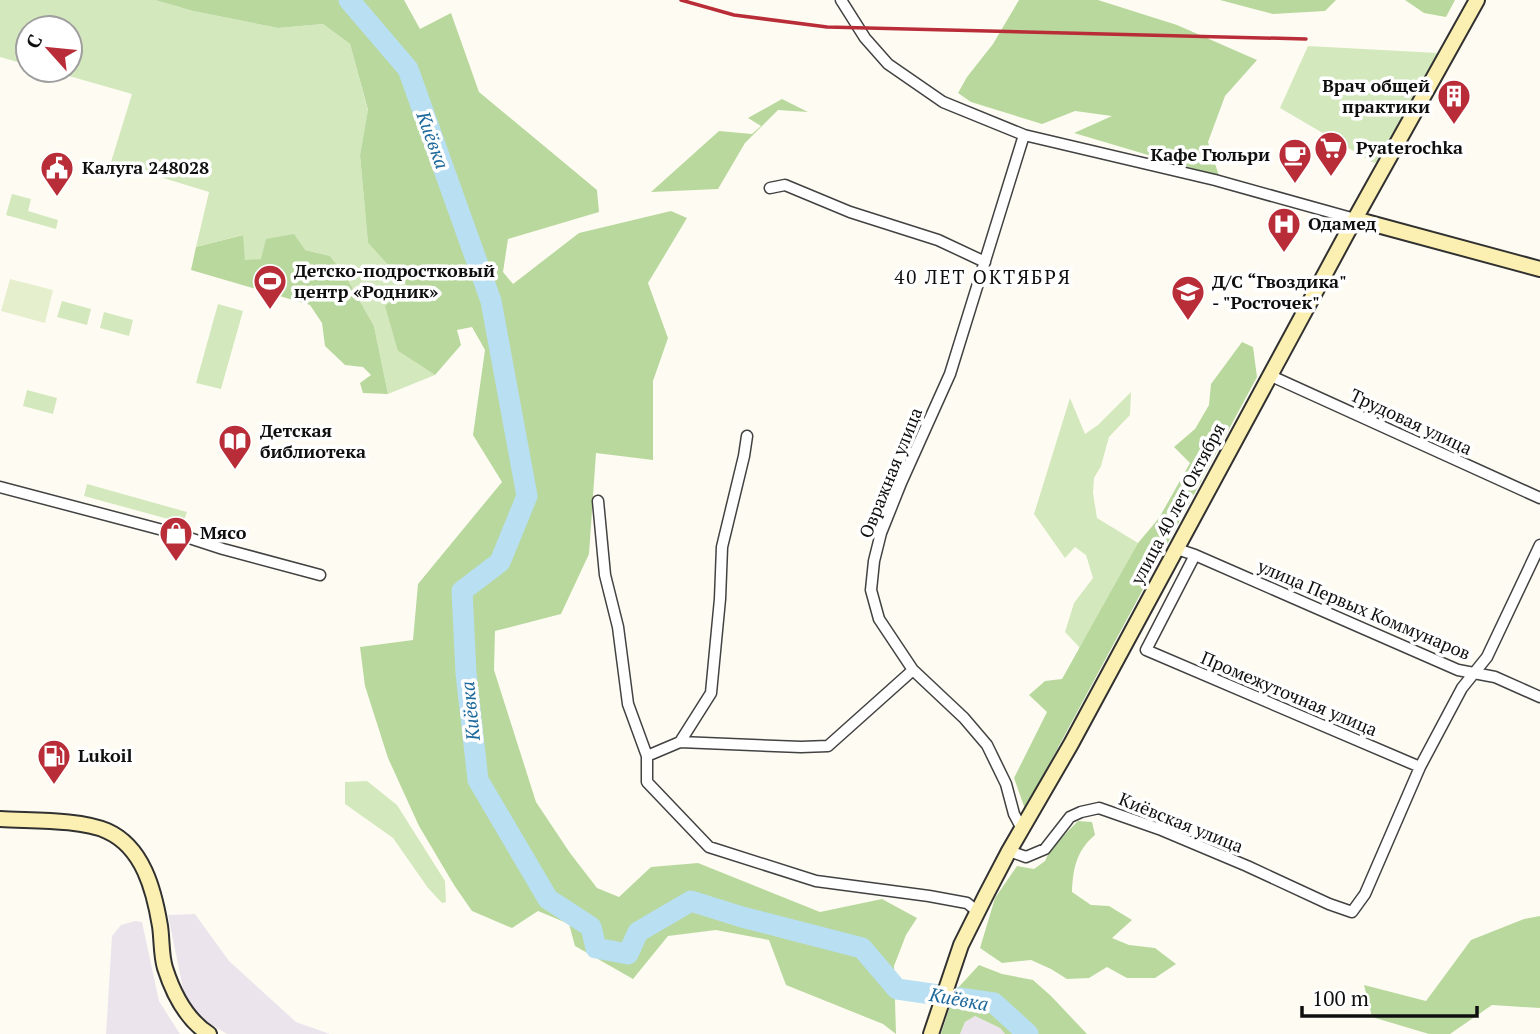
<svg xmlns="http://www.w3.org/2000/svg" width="1540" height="1034" font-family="'PT Serif',serif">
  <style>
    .industrial { fill: #ece4ed }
    .green { fill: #d4e8bd }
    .forest { fill: #b9d89d }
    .pitch { fill: #e5efce }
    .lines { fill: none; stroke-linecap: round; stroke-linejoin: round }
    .river { stroke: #b9dff3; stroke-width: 21 }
    .street-casing { stroke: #424242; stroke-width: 13 }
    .secondary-casing { stroke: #313131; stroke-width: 18 }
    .street { stroke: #fff; stroke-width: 10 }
    .secondary { stroke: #fbf0b1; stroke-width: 14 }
    .rail { stroke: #b92d38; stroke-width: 3.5 }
    .labels { text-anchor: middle; stroke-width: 7; stroke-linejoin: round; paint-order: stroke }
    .poi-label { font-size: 18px; font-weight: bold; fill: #0f0f0f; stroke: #fff; text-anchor: start }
    .street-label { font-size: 18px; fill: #0f0f0f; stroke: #fff }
    .water-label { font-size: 19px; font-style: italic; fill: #1e699c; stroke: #fff }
    .neighbourhood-label { font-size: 19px; letter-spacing: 2px; fill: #0f0f0f; stroke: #fff }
  </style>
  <rect width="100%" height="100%" fill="#fefcf2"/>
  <path class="industrial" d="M195,914l34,47 67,61 34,12h-103l-25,-15 -18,-25 -16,-79z
    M135,921l7,1 17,79 21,33h-74l6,-98 9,-11z
    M975,1016l25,12 5,6h-45l5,-12z"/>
  <path class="green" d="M0,0h155l38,11 85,17 45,-4 27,20 18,67 -8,44 8,88 40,44 -10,64 37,24 -47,19 -14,-68 -29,-51 -15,-19 -25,-6 -44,9 -16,2 -3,-26 -46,12 13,-55 -98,-30 21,-68 -84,-24h22v-42h-42v37l-28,-8z
    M1308,46l130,7 -60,108 -4,2 -94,-55z
    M12,194l19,5 -3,12 30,9 -2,9 -50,-14z
    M62,301l29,8 -4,16 -30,-8z
    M218,304l25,7 -22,78 -25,-6z
    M104,312l29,8 -4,16 -29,-8z
    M27,390l30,8 -4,16 -30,-8z
    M1131,392l-1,23 -21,22 -8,29 -7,12 -1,15 4,25 41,25 -57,106 -16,-17 9,-29 19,-25 -7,-23 -11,-8 -10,11 -31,-44 36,-116 15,36 13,-9z
    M87,484l100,28 -4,11 -99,-27z
    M367,781l30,24 48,76 1,21 -4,1 -14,-15 -35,-50 -48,-34v-22z"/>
  <path class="forest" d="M155,0h249l16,29 31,-16 28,79 118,98 2,22 -91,27 -5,33 10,12 66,-51 92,-22 16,7 -39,65 20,55 -15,43v79l-57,-7 -7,101 -28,60 -66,17 -1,39 42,132 34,51 27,35 22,9 32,-30 47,-4 122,49 62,-13 35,19 -11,17 -12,31 2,68 -13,-10 -97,-39 -17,-45 -53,-10 -48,6 -35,43 -58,-33 -6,-22 -31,-13 -26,17 -40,-17 -18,-26 -35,-59 -31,-68 -23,-72 -5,-39 53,-7 5,-56 84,-102 -29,-47 12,-85 -13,-23 -15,3 4,15 -26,30 -37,-24 -13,-45 23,-19 -40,-44 -8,-88 8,-45 -18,-66 -27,-20 -45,4 -85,-17z
    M1019,0h79l79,25 80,35 -32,36 -17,46 11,34 -145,-43 38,-17 -37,-5 -33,13 -71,-22 -13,-9 9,-16 26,-33z
    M1220,0h116l-11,11 -52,3z
    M1405,0h50l-9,17 -22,-4z
    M782,99l26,13 -30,-2 -33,33 -27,46 -67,3 68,-61 33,3 9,-8 -13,-8z
    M294,234l11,16 25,6 15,19 29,51 14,68 -25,-1 -3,-10 11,-8 -8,-8 -18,-2 -20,-19 -3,-23 -12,-18 -119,-35 5,-23 47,-12 2,25 16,-1 5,-20z
    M1242,342l11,5 4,30 -232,432 -11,-31 33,-66 -18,-17 16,-14 17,-2 76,-136 21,-25 31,-55 -16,-16 21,-18 14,-24 2,-21z
    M1078,821l14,1 3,13c-19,16 -22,34 -23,57l19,13 18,1 23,14 -20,18 17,7 26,3 21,16 -21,14h-28l-20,-11 -18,11 -22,1 -16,-10 -20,-9 -29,3 -22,-15 15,-50 22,-32 17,3 11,-8 6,-13z
    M1540,916v92l-48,-3 -42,29h-21l-57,-17 -8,-32 62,16 45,-61 53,-21z
    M979,965l23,9 31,6 18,16 36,38h-82l-5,-6 -25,-12 -10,6 -5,12h-19l14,-43z"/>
  <path class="pitch" d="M10,279l43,11 -8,33 -44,-12z"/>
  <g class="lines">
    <path class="river" d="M349,0l59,69 83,232 36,195 -27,66 -38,29 4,82 12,107 70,119 43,28 5,21 32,6 10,-22 53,-31 51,16 120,31 35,41 97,14 34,31"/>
    <defs>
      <path id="street" d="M841,0l24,38 23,26 55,38 81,33 191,45 140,39
        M770,188l15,-3 65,27 88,28 47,22
        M1269,375l271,123
        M0,487l174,46 49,16 97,26
        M598,501l7,74 13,52 10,77 19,52v26l62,65 107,34 113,15 38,7 11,9
        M1177,549l18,6 263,115 37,7 45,20
        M1195,555l-49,95 274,117
        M680,742l31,-49 9,-94 2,-52 22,-91 3,-20
        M647,756l33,-14 121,5 27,-1 85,-76
        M1022,829l-8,-15 -8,-30 -19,-39 -23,-27 -51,-48 -34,-51 -8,-29 3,-29 7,-28 20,-50 49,-109 74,-239
        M1009,851l17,6 19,-8 25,-32 11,-5 18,-4 60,21 88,37 82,38 23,8 13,-18 55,-127 42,-79 25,-31 53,-112"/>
      <path id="secondary" d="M1355,219l185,50
        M0,819c30,2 80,0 107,12 36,16 47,59 53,95 2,13 1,29 5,42 8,25 22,52 44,66
        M931,1034l30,-89 25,-50 23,-44 62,-107 275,-509 131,-235"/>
    </defs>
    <use href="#street" class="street-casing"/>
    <use href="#secondary" class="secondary-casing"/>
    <use href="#street" class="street"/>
    <use href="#secondary" class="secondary"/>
    <path class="rail" d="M681,0l53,15 93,12 479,12"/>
  </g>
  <defs>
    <symbol id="building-pin" viewBox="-11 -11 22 30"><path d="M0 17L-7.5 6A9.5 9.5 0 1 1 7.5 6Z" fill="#b92d38" stroke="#fff"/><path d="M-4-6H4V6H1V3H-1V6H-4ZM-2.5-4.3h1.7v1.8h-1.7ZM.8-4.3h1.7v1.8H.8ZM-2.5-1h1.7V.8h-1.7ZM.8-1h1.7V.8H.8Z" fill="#fff"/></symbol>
    <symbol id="supermarket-pin" viewBox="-11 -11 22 30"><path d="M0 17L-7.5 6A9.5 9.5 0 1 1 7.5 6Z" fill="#b92d38" stroke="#fff"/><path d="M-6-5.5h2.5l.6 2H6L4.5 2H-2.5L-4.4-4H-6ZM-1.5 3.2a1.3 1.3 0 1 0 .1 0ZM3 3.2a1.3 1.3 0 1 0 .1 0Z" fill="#fff"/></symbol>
    <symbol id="cafe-pin" viewBox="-11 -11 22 30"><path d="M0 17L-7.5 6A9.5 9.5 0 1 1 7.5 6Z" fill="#b92d38" stroke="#fff"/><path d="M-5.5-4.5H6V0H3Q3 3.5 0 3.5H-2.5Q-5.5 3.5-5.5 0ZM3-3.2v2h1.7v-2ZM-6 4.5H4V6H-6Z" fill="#fff"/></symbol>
    <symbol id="civic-pin" viewBox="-11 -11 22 30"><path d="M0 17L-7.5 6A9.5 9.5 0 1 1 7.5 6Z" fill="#b92d38" stroke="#fff"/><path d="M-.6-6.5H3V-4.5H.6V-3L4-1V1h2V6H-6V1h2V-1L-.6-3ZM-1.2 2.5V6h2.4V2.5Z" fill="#fff"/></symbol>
    <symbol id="hospital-pin" viewBox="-11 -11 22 30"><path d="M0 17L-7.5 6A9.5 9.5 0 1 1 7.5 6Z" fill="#b92d38" stroke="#fff"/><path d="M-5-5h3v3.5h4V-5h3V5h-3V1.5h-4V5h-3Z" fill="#fff"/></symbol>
    <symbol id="stadium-pin" viewBox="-11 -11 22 30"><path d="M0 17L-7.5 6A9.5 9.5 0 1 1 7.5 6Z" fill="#b92d38" stroke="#fff"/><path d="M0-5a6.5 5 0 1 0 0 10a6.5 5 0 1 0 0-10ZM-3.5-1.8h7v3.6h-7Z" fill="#fff"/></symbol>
    <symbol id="school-pin" viewBox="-11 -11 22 30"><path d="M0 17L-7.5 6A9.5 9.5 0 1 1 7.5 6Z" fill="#b92d38" stroke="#fff"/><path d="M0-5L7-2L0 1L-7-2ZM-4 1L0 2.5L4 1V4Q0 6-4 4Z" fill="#fff"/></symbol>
    <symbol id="library-pin" viewBox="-11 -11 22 30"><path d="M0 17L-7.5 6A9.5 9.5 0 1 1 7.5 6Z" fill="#b92d38" stroke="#fff"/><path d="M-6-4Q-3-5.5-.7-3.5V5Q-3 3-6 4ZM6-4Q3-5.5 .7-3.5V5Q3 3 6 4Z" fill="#fff"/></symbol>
    <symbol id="shop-pin" viewBox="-11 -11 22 30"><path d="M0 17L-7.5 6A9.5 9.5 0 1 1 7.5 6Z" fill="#b92d38" stroke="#fff"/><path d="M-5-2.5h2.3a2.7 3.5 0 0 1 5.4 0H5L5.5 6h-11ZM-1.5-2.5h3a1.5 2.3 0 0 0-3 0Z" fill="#fff"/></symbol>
    <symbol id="fuel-pin" viewBox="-11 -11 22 30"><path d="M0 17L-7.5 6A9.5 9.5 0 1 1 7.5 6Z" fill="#b92d38" stroke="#fff"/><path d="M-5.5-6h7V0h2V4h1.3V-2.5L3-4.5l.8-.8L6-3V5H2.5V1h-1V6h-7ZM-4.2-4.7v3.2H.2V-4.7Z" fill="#fff"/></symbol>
  </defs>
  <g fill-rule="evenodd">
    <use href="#building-pin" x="1435" y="77" width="38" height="52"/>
    <use href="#supermarket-pin" x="1312" y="129" width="38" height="52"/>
    <use href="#cafe-pin" x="1276" y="136" width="38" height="52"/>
    <use href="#civic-pin" x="38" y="149" width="38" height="52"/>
    <use href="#hospital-pin" x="1265" y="205" width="38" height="52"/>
    <use href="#stadium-pin" x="251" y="262" width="38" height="52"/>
    <use href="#school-pin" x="1169" y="273" width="38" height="52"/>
    <use href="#library-pin" x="216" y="422" width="38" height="52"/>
    <use href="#shop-pin" x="157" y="514" width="38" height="52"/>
    <use href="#fuel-pin" x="35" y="737" width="38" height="52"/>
  </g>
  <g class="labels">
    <g class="poi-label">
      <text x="1430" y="92" text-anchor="end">Врач общей<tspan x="1430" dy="21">практики</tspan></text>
      <text x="1356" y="154">Pyaterochka</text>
      <text x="1270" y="161" text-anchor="end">Кафе Гюльри</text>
      <text x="82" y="174">Калуга 248028</text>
      <text x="1308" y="230">Одамед</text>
      <text x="294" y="277">Детско-подростковый<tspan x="294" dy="21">центр «Родник»</tspan></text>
      <text x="1212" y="288">Д/С “Гвоздика"<tspan x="1212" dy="21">- "Росточек"</tspan></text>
      <text x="260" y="437">Детская<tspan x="260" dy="21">библиотека</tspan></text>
      <text x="200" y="539">Мясо</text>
      <text x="78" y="762">Lukoil</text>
    </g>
    <g class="street-label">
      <text transform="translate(1411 422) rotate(25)" y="6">Трудовая улица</text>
      <text transform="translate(891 473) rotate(-68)" y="6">Овражная улица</text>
      <text transform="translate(1178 504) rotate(-62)" y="6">улица 40 лет Октября</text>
      <text transform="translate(1364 610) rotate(23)" y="6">улица Первых Коммунаров</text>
      <text transform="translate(1289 694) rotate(23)" y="6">Промежуточная улица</text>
      <text transform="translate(1181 823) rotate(22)" y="6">Киёвская улица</text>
    </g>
    <g class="water-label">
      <text transform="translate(433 140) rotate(70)" y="7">Киёвка</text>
      <text transform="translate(470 711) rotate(-96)" y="7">Киёвка</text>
      <text transform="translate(959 999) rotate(10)" y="7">Киёвка</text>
    </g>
    <g class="neighbourhood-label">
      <text x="983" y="284">40 ЛЕТ ОКТЯБРЯ</text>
    </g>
  </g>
  <g transform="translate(49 49) rotate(297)"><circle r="33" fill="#ffffff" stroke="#9f9f9f" stroke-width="2"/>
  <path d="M0-5L12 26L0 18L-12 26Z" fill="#b92d38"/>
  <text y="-10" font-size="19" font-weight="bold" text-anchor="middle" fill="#0f0f0f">С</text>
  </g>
  <path d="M1302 1006v10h175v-10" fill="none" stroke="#0f0f0f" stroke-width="3.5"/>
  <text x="1312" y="1006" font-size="21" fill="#0f0f0f" stroke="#ffffff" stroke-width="5" paint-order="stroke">100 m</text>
</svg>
